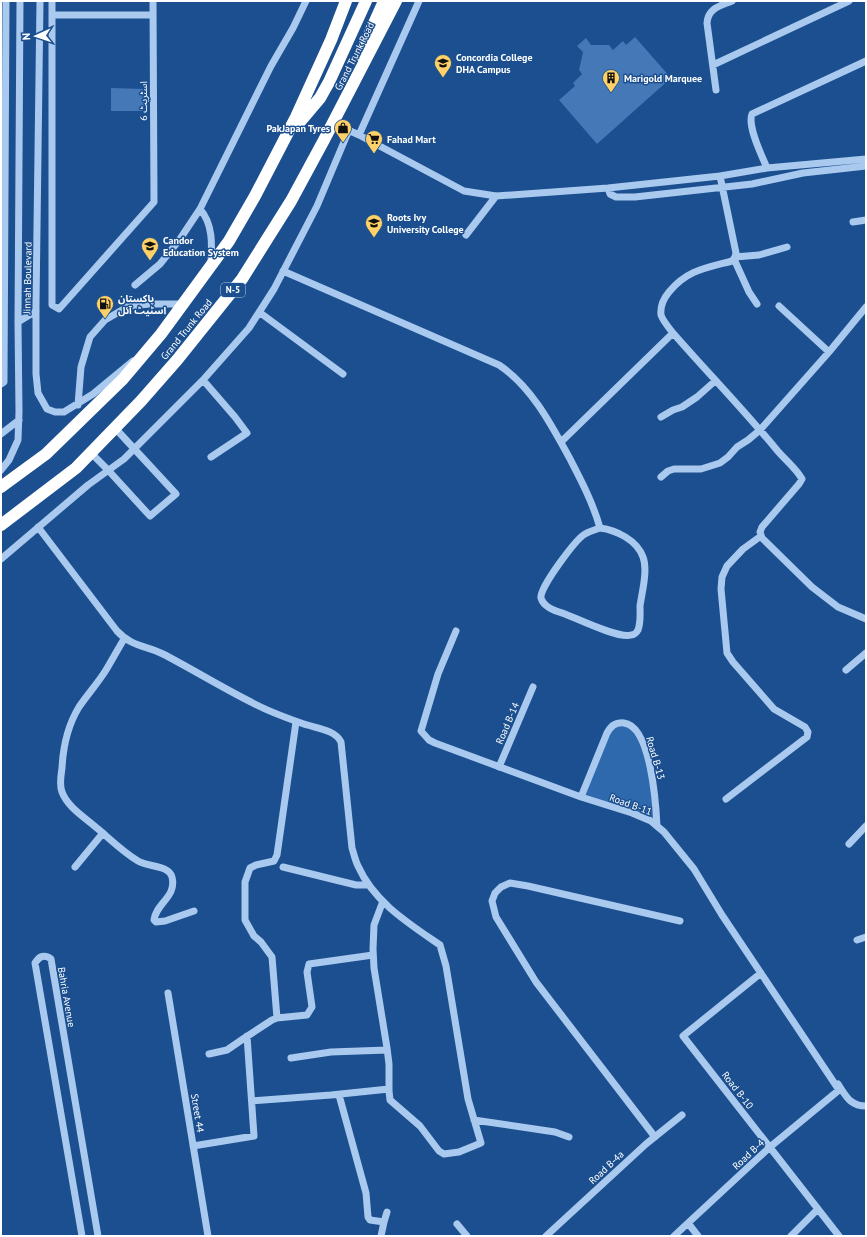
<svg xmlns="http://www.w3.org/2000/svg" width="867" height="1237" font-family="'PT Sans','Noto Sans Arabic',sans-serif">
  <style>
    .green { fill: #2e69ad }
    .building { fill: #4478b7 }
    .lines { fill: none; stroke-linecap: round; stroke-linejoin: round }
    .minor { stroke: #a9c9ee; stroke-width: 7 }
    .highway { stroke: #fff; stroke-width: 12 }
    .labels { text-anchor: middle; stroke-width: 3; stroke-linejoin: round; paint-order: stroke }
    .shield { fill: #1b4f8f; stroke: #bbcadd; stroke-width: 1 }
    .shield-label { font-size: 9px; font-weight: bold; fill: #fff }
    .street-label { font-size: 10px; fill: #fff; stroke: #1b4f8f }
    .poi-label { font-size: 10px; font-weight: bold; fill: #fff; stroke: #1b4f8f; text-anchor: start }
  </style>
  <rect width="100%" height="100%" fill="#1b4f8f"/>
  <path class="green" d="M627,725l7,5 14,35 8,59 -72,-28 24,-62 6,-8z"/>
  <path class="building" d="M635,37l36,41 -74,66 -38,-44 16,-14 -2,-3 9,-9 -3,-4 4,-18 -6,-6 9,-8 5,7h18l4,5 10,-9 3,4z
    M111,88l34,1 -1,22h-33z"/>
  <g class="lines">
    <path class="minor" d="M40,1l-4,303v70l2,19 9,16 8,3h9l29,-18 40,-33
      M52,1v304l7,4 95,-107 -1,-201
      M53,15h100
      M713,65l136,-64
      M716,90l-9,-67c1,-15 13,-17 25,-22
      M333,123l26,12 105,56 32,5 112,-8 112,-12 47,-8 99,-9
      M359,135l60,-134
      M767,168c-5,-12 -20,-42 -15,-54l114,-53
      M720,176l16,77 -1,4 -3,4c-26,7 -45,9 -63,31 -5,6 -9,14 -8,23 2,6 8,13 12,18 34,39 70,76 103,116 8,10 20,19 26,30l-3,5 -37,43 -2,5 2,6 50,49 26,20 28,12
      M608,188l2,6 6,3h19l117,-13 51,-11 63,-7
      M200,209c13,15 12,35 11,54
      M853,222l13,-2
      M466,235l30,-39
      M735,257l24,-2 28,-8
      M734,259l15,33 8,12
      M283,271l216,94c32,21 52,59 70,92 12,23 24,46 31,71
      M135,285l25,-21 20,-25 20,-30 71,-143 22,-38 13,-27
      M779,306l50,46
      M259,312l84,62
      M18,322l18,-11
      M203,380l32,37 12,16 -36,24
      M1,384l3,-2 2,-381
      M78,405l3,-38 9,-30 15,-17 24,-14 21,-2h33
      M661,417l12,-7 9,-3 15,-10 18,-16
      M1,434l18,-14
      M561,442l112,-109
      M91,453l17,17 42,46 26,-22 -61,-66
      M1,470l8,-10 9,-20 1,-28 -1,-90 2,-321
      M661,477l7,-6 6,-2h27l19,-6 8,-6 9,-10 11,-7 12,-10 69,-78 37,-45
      M38,527l79,104c15,16 28,14 46,23 29,15 58,33 88,48 16,9 33,15 50,21 13,5 34,6 40,19l11,106c2,6 3,12 6,18 16,36 50,57 82,79l6,21 22,133 13,44 -22,9 -15,2 -5,-3 -19,-25 -30,-26 -1,-9v-27l-2,-16 -13,-80 -1,-19 1,-24 9,-24
      M600,528c16,2 37,12 43,29 5,13 -1,35 -3,49 0,8 1,16 -2,24 -1,2 -4,5 -7,5 -12,4 -53,-16 -66,-21 -9,-3 -21,-6 -24,-16 -2,-10 35,-59 44,-64 5,-3 10,-4 15,-6z
      M1,559l87,-74 36,-26 79,-79 46,-52 25,-39 43,-83 32,-76
      M456,631l-18,43 -17,57 8,9 6,3 146,54 51,16 19,8 13,11 30,37 28,46 117,175 -69,57 -96,89
      M124,639c-6,10 -12,21 -18,31 -8,13 -19,25 -27,37 -11,18 -16,41 -17,61 -1,8 -3,17 0,24 6,16 24,26 36,37 13,11 25,23 40,32 10,6 31,4 34,16 5,20 -16,26 -18,43l2,2 9,-1 29,-10
      M846,670l20,-17
      M499,767l34,-80
      M581,797l26,-64c4,-7 8,-11 17,-10 27,3 32,82 33,103
      M726,799l81,-62 1,-5 -3,-5 -31,-18 -41,-47 -6,-9 -6,-64 1,-12 5,-11 16,-17 18,-13
      M849,844l17,-18
      M75,867l28,-34
      M283,867l73,18h13
      M857,940l9,-3
      M761,973l-78,63 156,200
      M168,993l40,243
      M277,1018l-5,-61 -11,-15 -7,-6 -9,-16v-38l5,-14 6,-3 18,-4 3,-6 19,-133
      M209,1054l18,-4 16,-11 29,-19 5,-2 30,-3 5,-8 -5,-35 2,-8 64,-9
      M291,1058l40,-6 56,-2
      M838,1084c8,12 12,22 28,22
      M339,1095l27,98 2,24 2,3 14,2
      M252,1101l79,-6 58,-6
      M474,1120l81,12 14,5
      M655,1137l-119,-155 -40,-65 -4,-16 3,-8 6,-6 9,-4 18,3 152,35
      M193,1146l61,-10 -7,-100
      M688,1223l10,13
      M457,1224l10,12
      M82,1236l-47,-273c4,-6 7,-8 13,-6l3,2 47,277
      M381,1236l3,-14 3,-10
      M546,1236l100,-92 36,-29
      M791,1236l27,-27"/>
    <path class="highway" d="M360,55l24,-54
      M298,124l22,-26 9,-16 37,-81
      M1,487l45,-33 77,-75 38,-45 49,-67 19,-26 26,-45 41,-79 35,-77 15,-39
      M1,525l75,-57 65,-67 36,-41 65,-81 49,-78 33,-61 72,-139"/>
  </g>
  <defs>
    <symbol id="university-pin" viewBox="-11 -11 22 30"><path d="M0 17L-7.5 6A9.5 9.5 0 1 1 7.5 6Z" fill="#ffd166" stroke="#1b4f8f"/><path d="M0-5L7-2L0 1L-7-2ZM-4 1L0 2.5L4 1V4Q0 6-4 4Z" fill="#111"/></symbol>
    <symbol id="building-pin" viewBox="-11 -11 22 30"><path d="M0 17L-7.5 6A9.5 9.5 0 1 1 7.5 6Z" fill="#ffd166" stroke="#1b4f8f"/><path d="M-4-6H4V6H1V3H-1V6H-4ZM-2.5-4.3h1.7v1.8h-1.7ZM.8-4.3h1.7v1.8H.8ZM-2.5-1h1.7V.8h-1.7ZM.8-1h1.7V.8H.8Z" fill="#111"/></symbol>
    <symbol id="shop-pin" viewBox="-11 -11 22 30"><path d="M0 17L-7.5 6A9.5 9.5 0 1 1 7.5 6Z" fill="#ffd166" stroke="#1b4f8f"/><path d="M-5-2.5h2.3a2.7 3.5 0 0 1 5.4 0H5L5.5 6h-11ZM-1.5-2.5h3a1.5 2.3 0 0 0-3 0Z" fill="#111"/></symbol>
    <symbol id="supermarket-pin" viewBox="-11 -11 22 30"><path d="M0 17L-7.5 6A9.5 9.5 0 1 1 7.5 6Z" fill="#ffd166" stroke="#1b4f8f"/><path d="M-6-5.5h2.5l.6 2H6L4.5 2H-2.5L-4.4-4H-6ZM-1.5 3.2a1.3 1.3 0 1 0 .1 0ZM3 3.2a1.3 1.3 0 1 0 .1 0Z" fill="#111"/></symbol>
    <symbol id="school-pin" viewBox="-11 -11 22 30"><path d="M0 17L-7.5 6A9.5 9.5 0 1 1 7.5 6Z" fill="#ffd166" stroke="#1b4f8f"/><path d="M0-5L7-2L0 1L-7-2ZM-4 1L0 2.5L4 1V4Q0 6-4 4Z" fill="#111"/></symbol>
    <symbol id="fuel-pin" viewBox="-11 -11 22 30"><path d="M0 17L-7.5 6A9.5 9.5 0 1 1 7.5 6Z" fill="#ffd166" stroke="#1b4f8f"/><path d="M-5.5-6h7V0h2V4h1.3V-2.5L3-4.5l.8-.8L6-3V5H2.5V1h-1V6h-7ZM-4.2-4.7v3.2H.2V-4.7Z" fill="#111"/></symbol>
  </defs>
  <g fill-rule="evenodd">
    <use href="#university-pin" x="433" y="53" width="20" height="27"/>
    <use href="#building-pin" x="601" y="68" width="20" height="27"/>
    <use href="#shop-pin" x="333" y="118" width="20" height="27"/>
    <use href="#supermarket-pin" x="364" y="129" width="20" height="27"/>
    <use href="#university-pin" x="364" y="213" width="20" height="27"/>
    <use href="#school-pin" x="140" y="236" width="20" height="27"/>
    <use href="#fuel-pin" x="95" y="294" width="20" height="27"/>
  </g>
  <g class="labels">
    <rect class="shield" x="221" y="283" width="24" height="14" rx="3"/>
    <g class="shield-label">
      <text x="233" y="293">N-5</text>
    </g>
    <g class="street-label">
      <text transform="translate(354 56) rotate(-63)" y="4">Grand Trunk Road</text>
      <text transform="translate(143 101) rotate(-90)" y="4">اسٹریٹ 6</text>
      <text transform="translate(27 278) rotate(-89)" y="4">Jinnah Boulevard</text>
      <text transform="translate(186 329) rotate(-51)" y="4">Grand Trunk Road</text>
      <text transform="translate(507 723) rotate(-67)" y="4">Road B-14</text>
      <text transform="translate(656 758) rotate(74)" y="4">Road B-13</text>
      <text transform="translate(631 804) rotate(20)" y="4">Road B-11</text>
      <text transform="translate(67 997) rotate(80)" y="4">Bahria Avenue</text>
      <text transform="translate(738 1090) rotate(52)" y="4">Road B-10</text>
      <text transform="translate(198 1113) rotate(81)" y="4">Street 44</text>
      <text transform="translate(748 1154) rotate(-43)" y="4">Road B-4</text>
      <text transform="translate(606 1167) rotate(-43)" y="4">Road B-4a</text>
    </g>
    <g class="poi-label">
      <text x="456" y="61">Concordia College<tspan x="456" dy="12">DHA Campus</tspan></text>
      <text x="624" y="82">Marigold Marquee</text>
      <text x="330" y="132" text-anchor="end">PakJapan Tyres</text>
      <text x="387" y="143">Fahad Mart</text>
      <text x="387" y="221">Roots Ivy<tspan x="387" dy="12">University College</tspan></text>
      <text x="163" y="244">Candor<tspan x="163" dy="12">Education System</tspan></text>
      <text x="118" y="302">پاکستان<tspan x="118" dy="12">اسٹیٹ آئل</tspan></text>
    </g>
  </g>
  <rect width="867" height="1237" fill="none" stroke="#ffffff" stroke-width="4"/>
  <g transform="translate(36 36) rotate(267)" stroke="#1b4f8f" stroke-width="3" paint-order="stroke">
  <path d="M0-3L7 15L0 10L-7 15Z" fill="#ffffff"/>
  <text y="-6" font-size="11" font-weight="bold" text-anchor="middle" fill="#ffffff">N</text>
  </g>
</svg>
